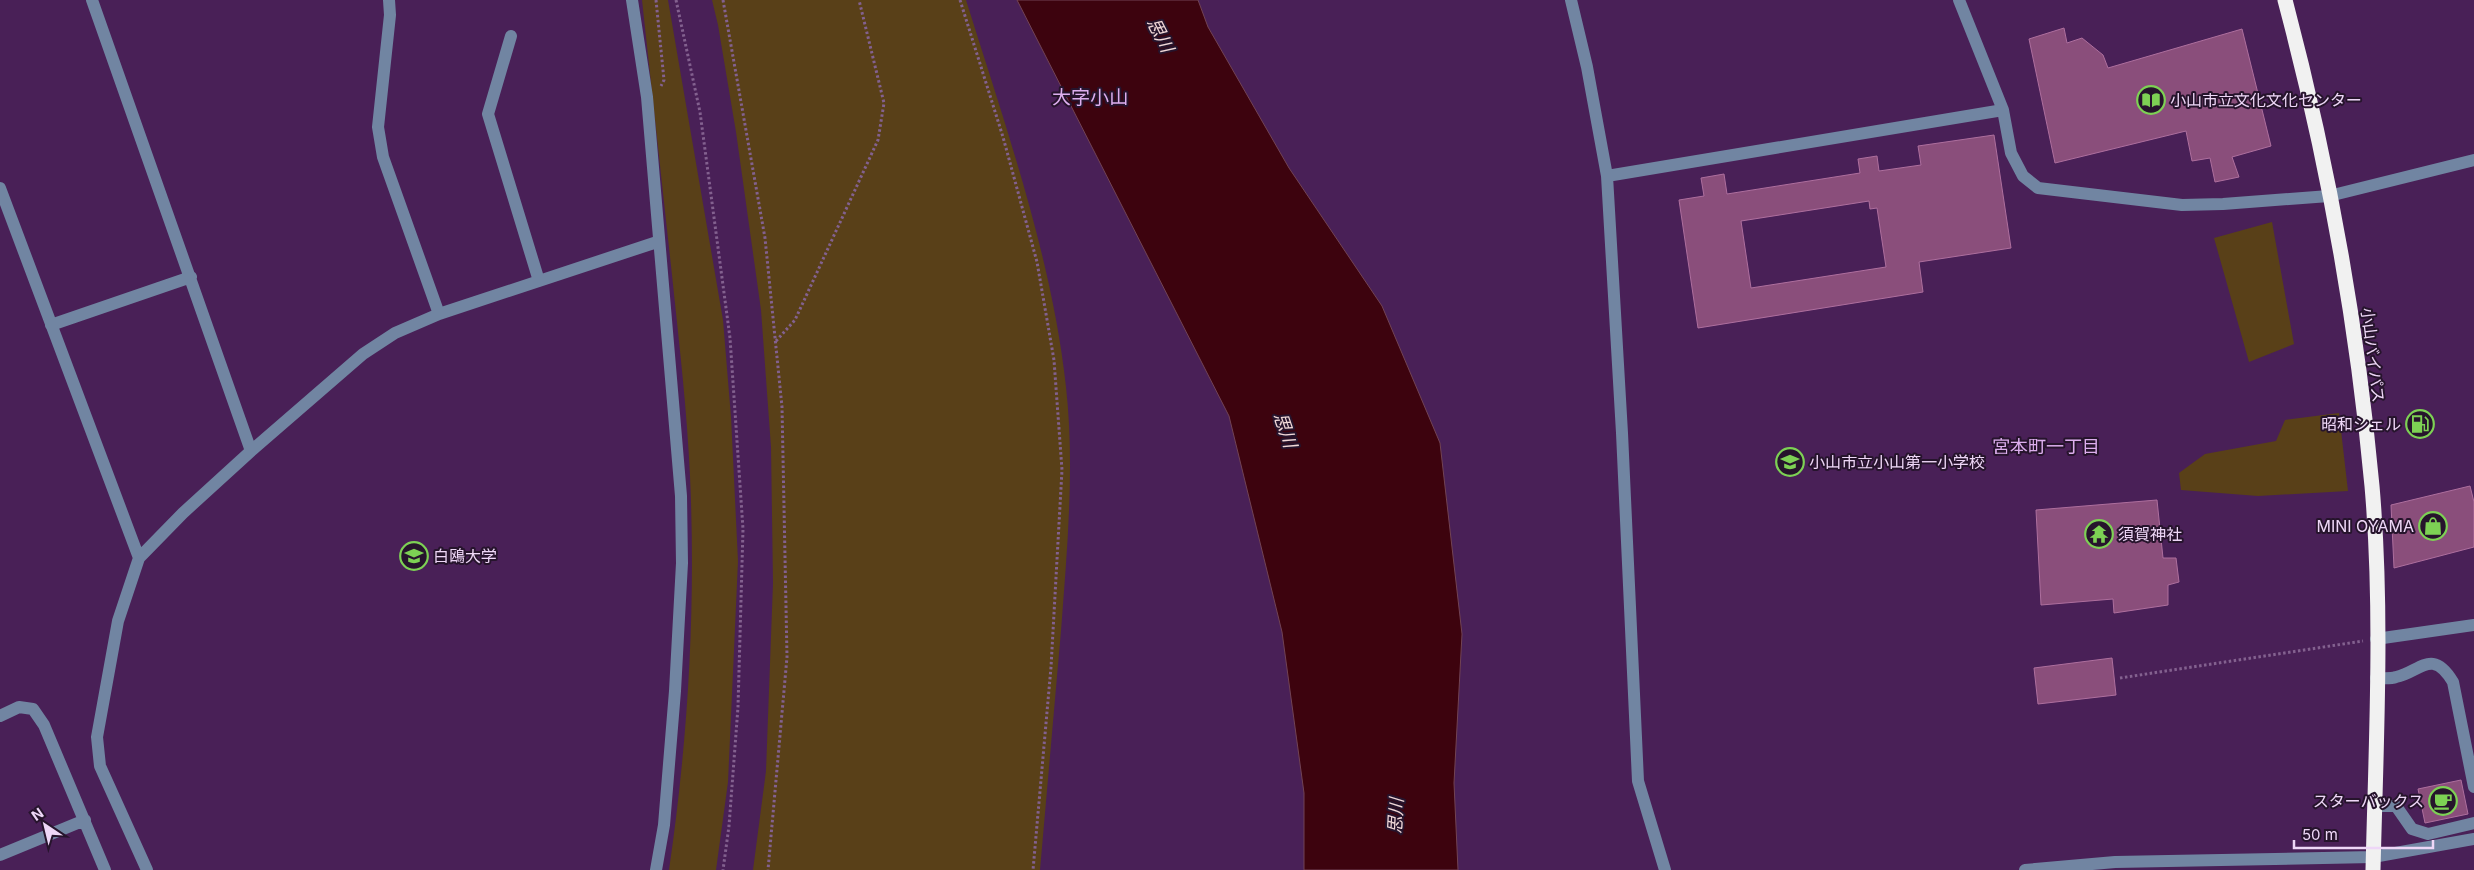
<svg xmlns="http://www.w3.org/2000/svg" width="2474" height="870" font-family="Inter,'Noto Sans JP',sans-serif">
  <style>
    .green { fill: #594018 }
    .water { fill: #3d030e; stroke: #724354 }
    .building { fill: #8a4e7b; stroke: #ae6f9e; fill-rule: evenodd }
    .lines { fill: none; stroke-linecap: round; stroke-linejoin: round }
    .path { stroke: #83618f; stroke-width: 3; stroke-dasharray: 2.5 2.5; stroke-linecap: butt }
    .minor { stroke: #7185a2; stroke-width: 12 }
    .highway { stroke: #f1f1f1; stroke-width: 15 }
    .labels { text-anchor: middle; stroke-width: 4; stroke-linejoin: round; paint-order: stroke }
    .poi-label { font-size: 16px; fill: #eed7f7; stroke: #26142c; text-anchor: start }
    .street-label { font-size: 16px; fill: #eed7f7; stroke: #26142c }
    .water-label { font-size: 18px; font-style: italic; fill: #f1d8d8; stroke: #26142c }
    .neighbourhood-label { font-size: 18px; fill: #ddaeee; stroke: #26142c }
    .quarter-label { font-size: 19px; fill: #ddaeee; stroke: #26142c }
  </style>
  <rect width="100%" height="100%" fill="#492057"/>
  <path class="green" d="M642,0h26l55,320 8,97 7,144 -10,221 -12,88h-47c19,-130 27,-262 21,-394 -3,-67 -11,-134 -18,-201 -10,-92 -20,-183 -30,-275z
    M712,0h254c39,125 86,257 100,387 9,80 1,163 -5,244 -7,80 -14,159 -21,239h-287l13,-99 7,-188 -2,-136 -10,-137 -25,-178 -18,-107z
    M2272,222l22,122 -45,18 -35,-124z
    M2339,413l9,78 -90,5 -77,-6 -2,-17 26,-19 71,-13 9,-21z"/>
  <path class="water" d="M1017,0h181l10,27 81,141 93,138 58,137 22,191 -8,149 4,87h-154v-77l-22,-161 -53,-216z"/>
  <path class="building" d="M2064,28l3,15 15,-5 21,17 5,13 134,-39 29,117 -39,11 7,20 -24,5 -5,-24 -18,3 -6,-30 -131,32 -26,-124z
    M1994,135l17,113 -92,14 4,30 -225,36 -19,-128 25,-4 -3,-18 23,-4 3,20 133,-21 -2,-14 19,-3 2,15 42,-6 -3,-19zM1869,201l1,8 7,-1 9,59 -135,21 -10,-67z
    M2470,486l4,16v45l-80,21 -3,-63z
    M2157,500l6,58h13l3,24 -11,3v20l-54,8 -1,-14 -72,6 -5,-95z
    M2112,658l4,37 -78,9 -4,-36z
    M2461,780l7,34 -43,9 -7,-34z"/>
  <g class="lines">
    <path class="path" d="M656,0l8,80 -3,6
      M676,0l24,112 30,226 13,191 -5,178 -9,119 -6,44
      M723,0l42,238 17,169 5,250 -19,213
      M960,0l43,137 34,125 17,98 8,110 -11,197 -18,203
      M776,341l19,-21 83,-180 6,-37 -25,-103
      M2120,678l243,-37"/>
    <path class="minor" d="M92,0l159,451
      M389,0l1,15 -12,112 5,30 56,157
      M632,0l15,97 34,399 1,67 -7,128 -11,134 -8,45
      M1571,0l16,67 20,109 15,257 16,348 27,89
      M1959,0l44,110 8,43 12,23 15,12 144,17 41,-1 106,-8 145,-36
      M511,36l-23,78 51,167
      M1607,176l396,-66
      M0,188l139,370
      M51,325l140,-48
      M2376,639l98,-14
      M2376,678c7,0 14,1 20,-1 24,-5 36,-30 57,5l21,105
      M0,716l19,-9 14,2 11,16 61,145
      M2374,806h22l16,23 16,5 46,-11
      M0,855l85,-35
      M147,870l-47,-104 -3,-29 21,-116 21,-63 44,-45 68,-62 112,-97 32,-21 44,-19 218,-72
      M2025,870l90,-8 258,-5 101,-18"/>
    <path class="highway" d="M2285,0c42,158 72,323 87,486 11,127 4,257 1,384"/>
  </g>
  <defs>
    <symbol id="library-ring" viewBox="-11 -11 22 22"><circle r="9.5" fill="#26142c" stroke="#7dd154" stroke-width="1.5"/><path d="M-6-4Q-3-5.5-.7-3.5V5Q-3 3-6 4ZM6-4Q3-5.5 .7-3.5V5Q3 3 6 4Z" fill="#7dd154"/></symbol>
    <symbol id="fuel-ring" viewBox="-11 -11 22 22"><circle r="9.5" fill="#26142c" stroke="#7dd154" stroke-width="1.5"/><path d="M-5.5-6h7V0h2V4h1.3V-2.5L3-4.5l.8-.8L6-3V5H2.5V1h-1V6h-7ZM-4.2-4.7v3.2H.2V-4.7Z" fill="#7dd154"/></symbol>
    <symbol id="school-ring" viewBox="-11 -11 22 22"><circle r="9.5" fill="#26142c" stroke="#7dd154" stroke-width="1.5"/><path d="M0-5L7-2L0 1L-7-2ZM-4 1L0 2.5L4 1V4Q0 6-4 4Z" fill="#7dd154"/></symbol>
    <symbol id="shop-ring" viewBox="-11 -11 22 22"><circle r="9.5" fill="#26142c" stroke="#7dd154" stroke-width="1.5"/><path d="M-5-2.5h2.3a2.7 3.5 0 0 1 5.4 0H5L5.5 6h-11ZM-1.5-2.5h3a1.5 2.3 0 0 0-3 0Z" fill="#7dd154"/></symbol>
    <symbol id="temple-ring" viewBox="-11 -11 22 22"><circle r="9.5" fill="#26142c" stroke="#7dd154" stroke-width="1.5"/><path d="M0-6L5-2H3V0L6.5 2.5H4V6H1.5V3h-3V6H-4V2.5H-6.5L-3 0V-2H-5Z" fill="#7dd154"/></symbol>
    <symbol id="university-ring" viewBox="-11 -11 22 22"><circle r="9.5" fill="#26142c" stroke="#7dd154" stroke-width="1.5"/><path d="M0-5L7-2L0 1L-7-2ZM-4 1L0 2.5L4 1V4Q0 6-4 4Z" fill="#7dd154"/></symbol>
    <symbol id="cafe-ring" viewBox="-11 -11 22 22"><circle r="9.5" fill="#26142c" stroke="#7dd154" stroke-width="1.5"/><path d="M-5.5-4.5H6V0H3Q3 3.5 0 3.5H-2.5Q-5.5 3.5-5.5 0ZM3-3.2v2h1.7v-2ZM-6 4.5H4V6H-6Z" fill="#7dd154"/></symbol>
  </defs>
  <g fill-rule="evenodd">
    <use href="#library-ring" x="2135" y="84" width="32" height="32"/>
    <use href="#fuel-ring" x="2404" y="408" width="32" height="32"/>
    <use href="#school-ring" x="1774" y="446" width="32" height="32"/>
    <use href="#shop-ring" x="2417" y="510" width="32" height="32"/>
    <use href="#temple-ring" x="2083" y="518" width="32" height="32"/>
    <use href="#university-ring" x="398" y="540" width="32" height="32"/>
    <use href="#cafe-ring" x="2427" y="785" width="32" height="32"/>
  </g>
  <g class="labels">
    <g class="poi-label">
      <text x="2170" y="106">小山市立文化文化センター</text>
      <text x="2401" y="430" text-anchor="end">昭和シェル</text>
      <text x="1809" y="468">小山市立小山第一小学校</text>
      <text x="2414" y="532" text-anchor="end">MINI OYAMA</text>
      <text x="2118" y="540">須賀神社</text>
      <text x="433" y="562">白鴎大学</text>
      <text x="2424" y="807" text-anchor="end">スターバックス</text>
    </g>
    <g class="street-label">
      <text transform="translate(2373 355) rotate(83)" y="6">小山バイパス</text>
    </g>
    <g class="water-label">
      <text transform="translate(1160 35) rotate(63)" y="6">思川</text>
      <text transform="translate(1285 430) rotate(71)" y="6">思川</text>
      <text transform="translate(1396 816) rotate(-87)" y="6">思川</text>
    </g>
    <g class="neighbourhood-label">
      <text x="2046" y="453">宮本町一丁目</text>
    </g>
    <g class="quarter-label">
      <text x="1090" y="104">大字小山</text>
    </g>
  </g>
  <g transform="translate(45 825) rotate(325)" stroke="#26142c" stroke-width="4" paint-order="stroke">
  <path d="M0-4L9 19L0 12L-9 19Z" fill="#eed7f7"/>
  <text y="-8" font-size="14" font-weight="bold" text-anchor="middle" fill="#eed7f7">N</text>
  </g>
  <path d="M2294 840v8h139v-8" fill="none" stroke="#eed7f7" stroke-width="2.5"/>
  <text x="2302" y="840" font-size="15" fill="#eed7f7" stroke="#26142c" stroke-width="4" paint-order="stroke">50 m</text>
</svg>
